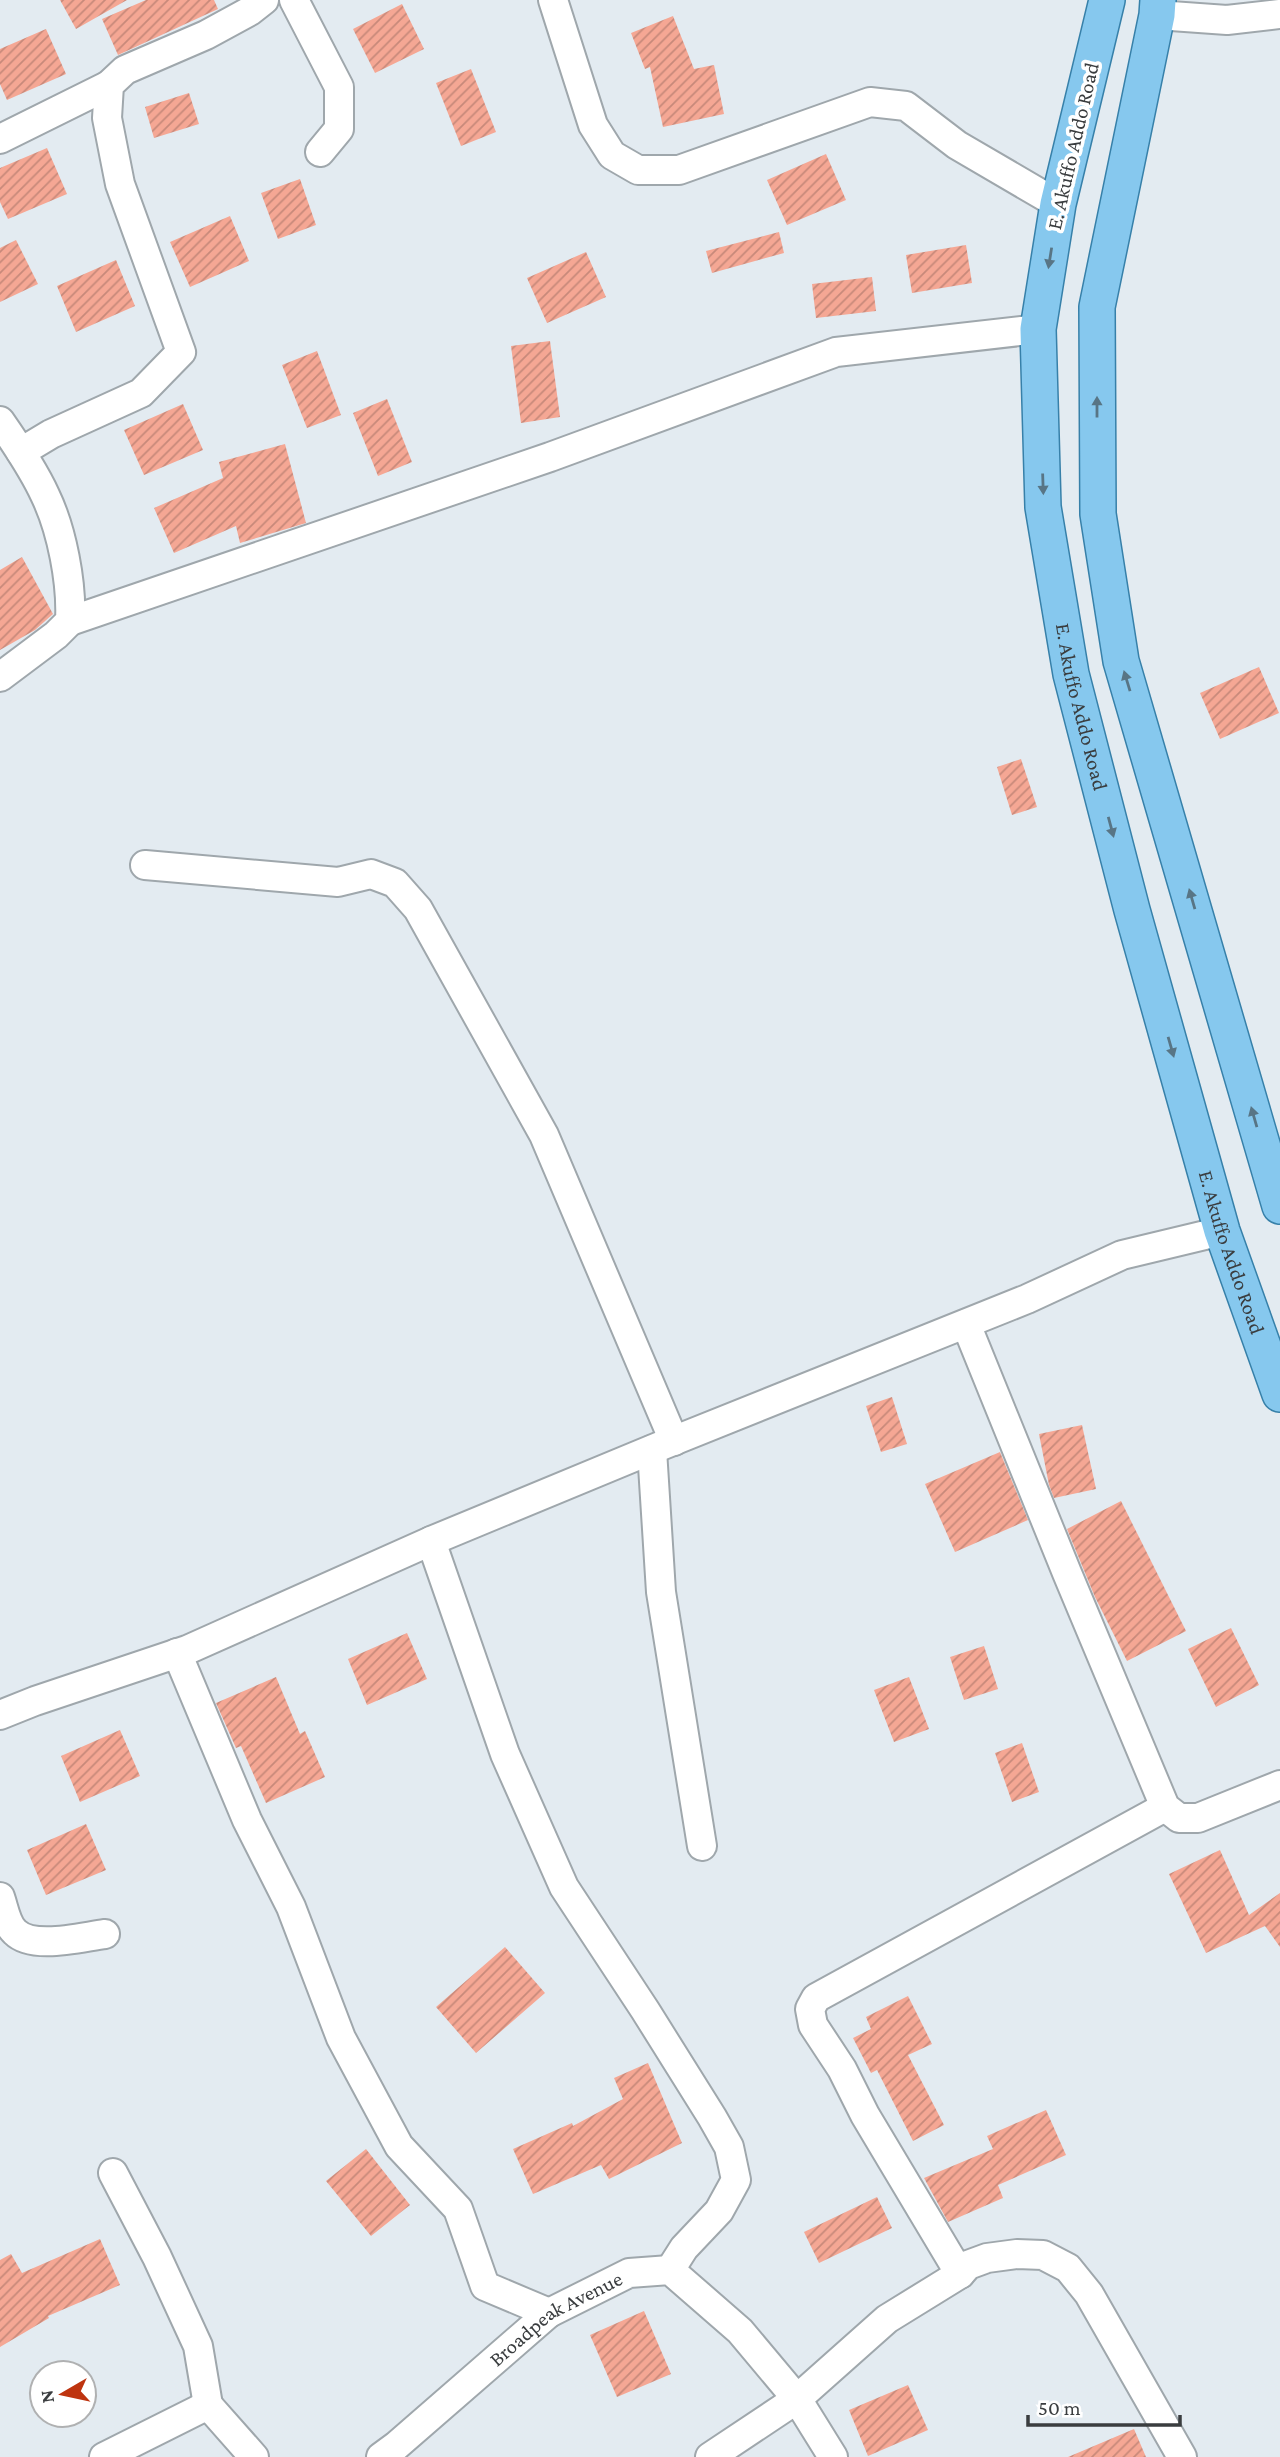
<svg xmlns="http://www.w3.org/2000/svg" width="1280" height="2457" font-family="'Crimson Pro',serif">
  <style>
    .building { fill: url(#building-hatch) }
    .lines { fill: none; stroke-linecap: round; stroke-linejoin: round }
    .minor-casing { stroke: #9fa7ac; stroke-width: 32 }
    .major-casing { stroke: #3780a9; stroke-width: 38 }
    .minor { stroke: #fff; stroke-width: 28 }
    .major { stroke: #86c8ee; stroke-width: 35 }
    .oneway { fill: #587585 }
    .labels { text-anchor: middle; stroke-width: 7; stroke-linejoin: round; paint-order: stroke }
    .street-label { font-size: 21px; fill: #3a3d3f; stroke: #fff }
  </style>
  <defs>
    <pattern id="building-hatch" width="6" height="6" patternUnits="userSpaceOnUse" patternTransform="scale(1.75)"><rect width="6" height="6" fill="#f5a794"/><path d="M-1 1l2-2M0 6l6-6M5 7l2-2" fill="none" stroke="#c7897a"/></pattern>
  </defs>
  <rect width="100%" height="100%" fill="#e3ebf1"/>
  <path class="building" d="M60,0h67l-51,29z
    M146,0h68l4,9 -100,46 -16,-36z
    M402,4l22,45 -49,24 -22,-44z
    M673,16l21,53 20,-4 10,49 -61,13 -13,-60 -5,2 -14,-36z
    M46,29l20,45 -59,26 -7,-16v-35z
    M471,69l25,63 -35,14 -25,-63z
    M189,93l10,31 -45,14 -9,-31z
    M47,148l20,46 -59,25 -8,-17v-34z
    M826,154l20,46 -59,25 -20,-45z
    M300,179l16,46 -38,14 -17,-46z
    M230,216l19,45 -59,26 -20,-45z
    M779,232l5,21 -72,20 -6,-22z
    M16,240l22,44 -38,18v-54z
    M966,245l6,38 -60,10 -6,-38z
    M586,252l20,45 -59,26 -20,-45z
    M116,260l19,46 -59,26 -19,-46z
    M872,277l4,34 -60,7 -4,-34z
    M550,341l10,76 -39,6 -10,-77z
    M317,351l24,64 -34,13 -25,-63z
    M387,399l25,63 -34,14 -25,-63z
    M183,404l20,46 -59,25 -20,-45z
    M285,444l21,79 -66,20 -4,-17 -62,27 -20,-45 69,-30 -4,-16z
    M22,557l31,57 -18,16 -35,20v-80z
    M1259,667l20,46 -59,26 -20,-46z
    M1021,759l16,48 -25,8 -15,-48z
    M892,1397l15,47 -26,8 -15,-46z
    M1082,1425l14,64 -42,9 -5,-13 -10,-51z
    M1000,1452l28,68 -73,32 -30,-68z
    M1121,1501l65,130 -59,30 -32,-64 -28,-68z
    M1231,1628l28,57 -43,22 -28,-58z
    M407,1633l20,46 -60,26 -19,-46z
    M984,1646l14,43 -34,11 -14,-43z
    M276,1677l24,57 5,-3 20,46 -59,26 -25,-57 -5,2 -20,-45z
    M909,1677l20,52 -35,13 -20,-52z
    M120,1730l20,46 -60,26 -19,-46z
    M1022,1743l17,49 -27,10 -17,-49z
    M86,1824l20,46 -60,25 -19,-45z
    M1220,1850l29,65 31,-22v54l-15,-21 -59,27 -37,-79z
    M505,1947l40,46 -69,60 -40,-46z
    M908,1996l24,48 -24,11 36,70 -31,16 -36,-71 -6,3 -18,-35 18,-9 -5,-12z
    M648,2063l34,80 -73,36 -8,-14 -68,29 -20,-45 59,-26 1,3 50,-27 -9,-21z
    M1046,2110l20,45 -68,30 5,13 -55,24 -24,-44 69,-29 -6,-13z
    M366,2149l44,56 -39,31 -45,-55z
    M877,2197l15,31 -73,35 -15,-31z
    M100,2239l20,46 -72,31 1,2 -49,29v-87l11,-6 11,19z
    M644,2311l27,63 -54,23 -27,-62z
    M908,2385l20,45 -60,26 -19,-46z
    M1134,2429l12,28h-78z"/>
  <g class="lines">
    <defs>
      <g id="minor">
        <path d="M294,0l45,87v42l-19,23"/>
        <path d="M553,0l40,125 19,30 26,15h41l191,-68 36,4 51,39 101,59"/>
        <path d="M1157,15l70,5 53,-6"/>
        <path d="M0,139l109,-54"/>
        <path d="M0,421c16,23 33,48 45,74 17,35 27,88 25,126l-14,14 -56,42"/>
        <path d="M21,452l30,-18 90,-41 40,-41 -61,-168 -13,-66 2,-33 16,-15 81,-35 44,-24 14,-11"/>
        <path d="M70,621l480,-164 286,-105 202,-23"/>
        <path d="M145,865l193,17 33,-8 24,9 23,26 126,226 130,306"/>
        <path d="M966,1324l101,249 98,234 14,11h19l82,-33"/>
        <path d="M652,1450l9,142 41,254"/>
        <path d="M431,1541l74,213 59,133 81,123 67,107 17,30 7,33 -17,31 -35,37 -14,22"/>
        <path d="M177,1653l70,167 44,87 50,131 58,108 59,63 27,77 64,27"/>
        <path d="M0,1715l35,-14 152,-51 244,-109 227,-94 369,-148 95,-44 100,-24"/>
        <path d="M0,1897c4,11 6,27 15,35 18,18 66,5 90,2"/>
        <path d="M113,2173l44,84 41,89 10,59"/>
        <path d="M960,2274l-95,-159 -23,-46 -29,-44 -3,-16 6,-11 349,-191"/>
        <path d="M104,2457l104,-52 46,52"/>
        <path id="s1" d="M381,2457l15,-11 153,-133 80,-40 41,-3 70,61 57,68 36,58"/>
        <path d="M710,2457l87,-58 90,-80 73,-45 8,-9 19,-7 30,-4 26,1 25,13 21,26 93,163"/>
      </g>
      <g id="major">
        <path id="s2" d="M1107,0l-49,204 -20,125 5,178 28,167 61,236 90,321 58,163"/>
        <path d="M1158,0l-1,15 -60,292 1,207 23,147 159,545"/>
      </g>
    </defs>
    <use href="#minor" class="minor-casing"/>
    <use href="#major" class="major-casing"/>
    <use href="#minor" class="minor"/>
    <use href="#major" class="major"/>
  </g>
  <defs><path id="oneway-solid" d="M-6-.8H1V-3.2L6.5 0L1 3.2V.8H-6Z" transform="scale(1.75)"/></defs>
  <g class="oneway">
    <use href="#oneway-solid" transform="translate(1050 258) rotate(99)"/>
    <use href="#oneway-solid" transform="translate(1097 407) rotate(-90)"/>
    <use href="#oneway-solid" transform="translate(1043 484) rotate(88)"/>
    <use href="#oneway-solid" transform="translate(1127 681) rotate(-107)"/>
    <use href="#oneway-solid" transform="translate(1111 827) rotate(75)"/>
    <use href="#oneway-solid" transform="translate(1192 899) rotate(-106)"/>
    <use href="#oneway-solid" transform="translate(1171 1047) rotate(74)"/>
    <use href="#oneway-solid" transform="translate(1254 1117) rotate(-106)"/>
  </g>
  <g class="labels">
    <g class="street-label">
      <text transform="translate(1073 146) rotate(-77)" y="7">E. Akuffo Addo Road</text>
      <text dy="7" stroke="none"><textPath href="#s2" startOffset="718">E. Akuffo Addo Road</textPath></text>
      <text dy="7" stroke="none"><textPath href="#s2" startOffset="1284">E. Akuffo Addo Road</textPath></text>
      <text dy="7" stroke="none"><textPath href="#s1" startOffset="224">Broadpeak Avenue</textPath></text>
    </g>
  </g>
  <g transform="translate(63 2394) rotate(261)"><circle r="33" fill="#ffffff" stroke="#b0b1b2" stroke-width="2"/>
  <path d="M0-5L12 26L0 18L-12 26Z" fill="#be340f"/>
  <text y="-10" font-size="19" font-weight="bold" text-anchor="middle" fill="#3a3d3f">N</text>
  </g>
  <path d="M1028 2415v10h152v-10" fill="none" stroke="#3a3d3f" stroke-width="3.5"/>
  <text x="1038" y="2415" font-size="21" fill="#3a3d3f" stroke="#ffffff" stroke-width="5" paint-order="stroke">50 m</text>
</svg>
